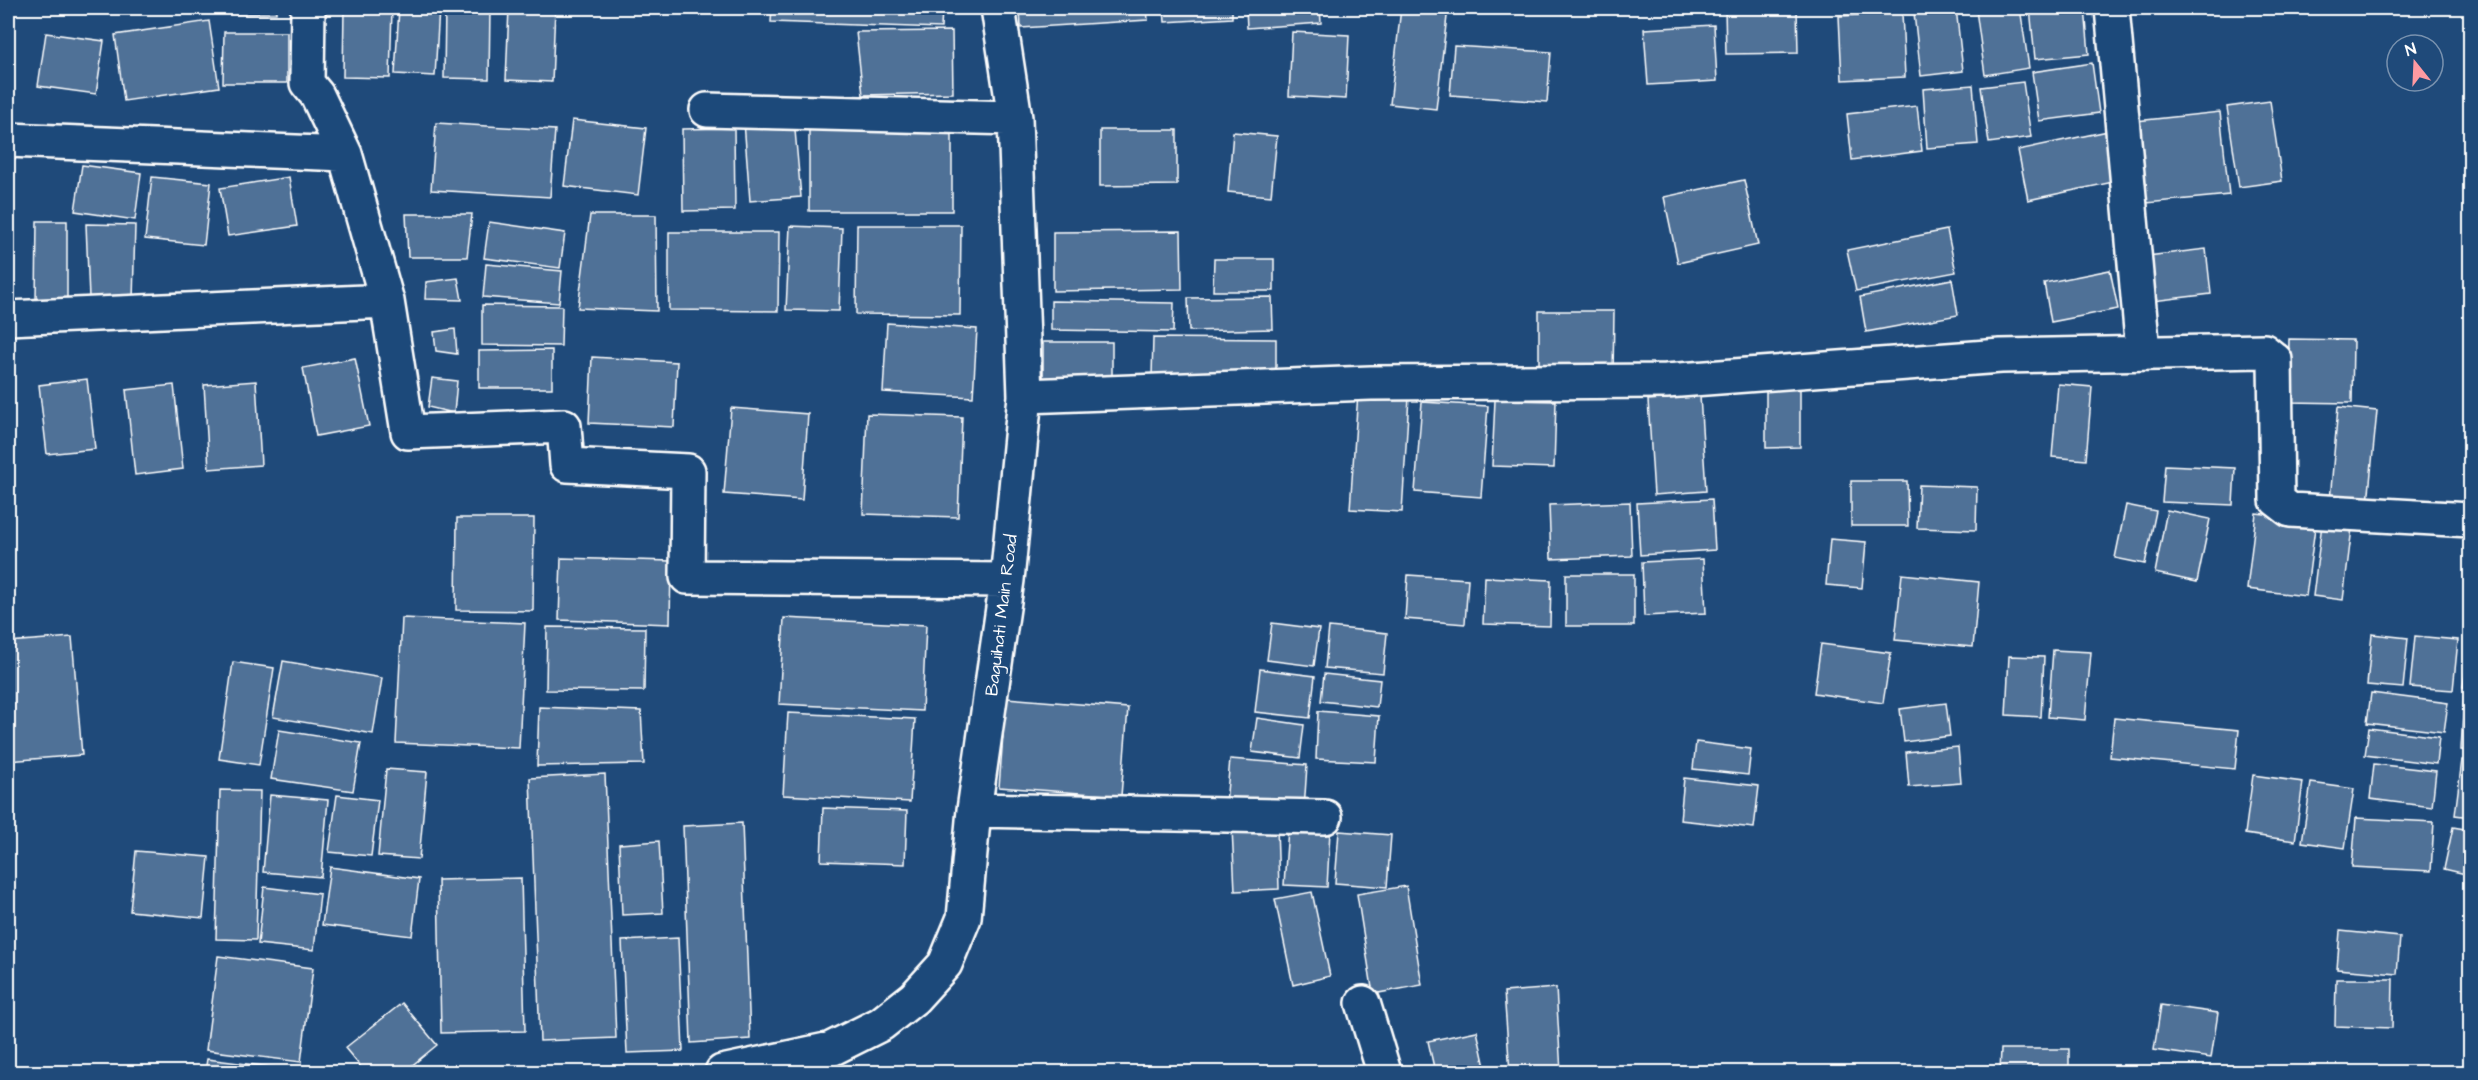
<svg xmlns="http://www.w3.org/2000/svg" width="2478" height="1080" font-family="'Architects Daughter',sans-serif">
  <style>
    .building { fill: #507197; stroke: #fff; stroke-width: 1.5 }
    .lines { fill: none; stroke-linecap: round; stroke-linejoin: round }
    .minor-casing { stroke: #fff; stroke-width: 38 }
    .minor { stroke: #1f4a7a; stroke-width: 33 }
    .labels { text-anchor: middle; stroke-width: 4.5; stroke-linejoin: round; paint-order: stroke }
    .street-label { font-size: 18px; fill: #fff; stroke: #1f4a7a }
  </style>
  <rect width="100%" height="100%" fill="#1f4a7a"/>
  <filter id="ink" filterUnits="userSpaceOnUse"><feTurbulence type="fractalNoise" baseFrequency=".0167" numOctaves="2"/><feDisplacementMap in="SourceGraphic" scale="12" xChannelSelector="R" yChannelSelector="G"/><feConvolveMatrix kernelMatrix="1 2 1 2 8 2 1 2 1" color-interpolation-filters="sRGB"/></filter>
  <g filter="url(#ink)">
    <path class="building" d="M8,8h4l-3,68h-1z
      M229,8h47v5l-47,1z
      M344,8h48l-2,70 -47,-1z
      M399,8h40l-4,68 -40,-2z
      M445,8h45l-1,71 -45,-1z
      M509,8h46l-3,74 -46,-2z
      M772,8h170l-1,20 -170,-6z
      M1020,8h127l1,12 -127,8z
      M1164,8h68v10l-67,4z
      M1246,8h74l1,15 -74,5z
      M1401,8h47l-12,101 -46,-5z
      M1725,8h72l1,45 -72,1z
      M1956,8l7,63 -42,5 -7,-63z
      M1991,8h29l9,60 -44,7 -9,-65z
      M2030,8h55l4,46 -54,5z
      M1902,13l3,64 -63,3 -3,-64z
      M209,21l10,66 -95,14 -9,-66z
      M1714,25l3,56 -69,4 -4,-56z
      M952,31l1,62 -90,2 -7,-63z
      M224,32h63v51h-64z
      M1292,32l57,3 -3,64 -57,-3z
      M46,33l58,8 -8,53 -58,-8z
      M1454,46l97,6 -4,50 -97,-7z
      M2092,63l7,50 -60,8 -7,-49z
      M2023,82l8,55 -42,6 -8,-56z
      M1973,85l5,59 -51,4 -4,-59z
      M2270,101l12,80 -43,6 -12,-80z
      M1917,106l5,45 -70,9 -5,-46z
      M2220,112l9,83 -93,9 -9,-82z
      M794,119l7,78 -51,4 -6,-79z
      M572,120l74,8 -8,67 -74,-9z
      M436,123l119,7 -5,67 -119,-7z
      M952,123v88h-143v-87z
      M734,128l1,82 -52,1 -1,-82z
      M1100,130h77v55l-77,1z
      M2108,131l10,50 -90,19 -10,-50z
      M1233,132l44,4 -6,60 -43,-4z
      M82,165l59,8 -6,47 -60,-9z
      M152,177l59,6 -7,62 -59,-6z
      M289,177l8,49 -69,10 -8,-48z
      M1744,180l14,65 -80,18 -14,-66z
      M406,214h66l-5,43h-59z
      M590,215h66l1,96 -79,-3z
      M37,221h30v82l-31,-1z
      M489,222l76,11 -5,35 -76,-10z
      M86,224l49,1 -2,75 -44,-2z
      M857,225h104l-1,90 -104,-1z
      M790,226l52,2 -3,83 -53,-1z
      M1947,230l9,42 -100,19 -9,-41z
      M1181,231l1,58 -129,2v-59z
      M669,232h110l-1,79 -109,-1z
      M2206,249l5,45 -67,8 -5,-45z
      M1214,259h60v32h-61z
      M486,264l76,7 -3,32 -76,-6z
      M2110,270l8,39 -67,13 -7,-39z
      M458,278l4,22 -37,-1 1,-17z
      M1952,279l6,36 -92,17 -6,-35z
      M1272,297l1,32 -84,2 -1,-33z
      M1051,301l123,2 -1,29 -122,-2z
      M482,305l80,1 -1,40 -79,-1z
      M1539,311h75l-1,64h-74z
      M887,323l90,6 -4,68 -90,-5z
      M455,329l2,25 -21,-3 -2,-19z
      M1153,338l123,1v37h-124z
      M2289,339l64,1 -1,63 -64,-1z
      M1043,342h69v46l-69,1z
      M552,350v38h-73v-37z
      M592,357l85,5 -3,65 -85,-4z
      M355,358l14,68 -53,10 -13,-68z
      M432,378l25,3 -3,32 -26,-6z
      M87,379l8,70 -48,5 -8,-69z
      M256,381l5,84 -52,4 -5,-84z
      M2058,384l34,3 -6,73 -34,-3z
      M174,385l9,84 -48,6 -9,-85z
      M1766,385h34v62l-34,1z
      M1358,393l51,4 -7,115 -52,-3z
      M1700,396l6,95 -52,4 -6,-95z
      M1495,400l61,1 -2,67 -62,-2z
      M1422,402l66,4 -7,91 -66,-5z
      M2338,407l39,4 -9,92 -38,-2z
      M731,408l77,6 -6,86 -78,-6z
      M867,414l95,3 -4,100 -95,-3z
      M2165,465l70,3 -2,37 -71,-3z
      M1851,481h56l1,45h-57z
      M1919,485l58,2 -1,43 -59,-2z
      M1712,499l3,51 -75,5 -3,-52z
      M1630,502l2,54 -81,3 -2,-54z
      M2126,505l30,6 -11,53 -30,-6z
      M2167,510l43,9 -13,63 -42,-9z
      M2256,513l60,7 -10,76 -59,-7z
      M457,518h77l-1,93 -77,-1z
      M2322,524l30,4 -9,72 -30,-4z
      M1830,539l36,3 -4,46 -36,-3z
      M561,558l110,3 -1,63 -111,-4z
      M1703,559l3,54 -62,3 -2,-54z
      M1566,574h68v52h-68z
      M1902,574l77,8 -6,65 -78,-7z
      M1408,575l60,4 -3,45 -60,-5z
      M1485,577l66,3 -1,46 -67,-2z
      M402,618l123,5 -6,125 -123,-5z
      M784,618l142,7 -4,86 -143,-7z
      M1272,623l47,6 -5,37 -47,-6z
      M547,627l98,1 -1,63 -98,-1z
      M1329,627l58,6 -4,40 -58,-5z
      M2372,634l36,4 -5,50 -36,-3z
      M2415,636l43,4 -5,50 -43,-3z
      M72,637l10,118 -74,6v-119z
      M2470,643v46l-7,-2z
      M1821,644l70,9 -8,50 -69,-10z
      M2053,650l38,2 -6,68 -37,-3z
      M2009,656l35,1 -3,60 -35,-2z
      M283,661l99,17 -9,56 -100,-17z
      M233,662l41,6 -15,97 -40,-6z
      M1260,669l55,7 -5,42 -55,-6z
      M1324,674l56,6 -3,27 -56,-6z
      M2371,693l77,10 -4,29 -77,-9z
      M2464,696l6,1v54l-9,-1z
      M1006,698l122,10 -7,88 -122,-9z
      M1946,703l4,33 -46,6 -4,-33z
      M539,707l102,4 3,53 -107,2z
      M1318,711l61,5 -3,46 -60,-3z
      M788,713l127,6 -5,83 -127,-7z
      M1257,718l47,7 -4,33 -48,-6z
      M2114,718l125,12 -4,39 -125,-12z
      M2369,728l70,9 -3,27 -71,-9z
      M279,730l82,13 -8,48 -82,-12z
      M1696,742l55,7 -3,26 -55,-6z
      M1958,747l3,36 -52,4 -3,-35z
      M1230,759l77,6 -3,45 -78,-6z
      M2462,760l8,1v56l-15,-2z
      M2374,764l62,7 -4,36 -62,-8z
      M386,769l41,3 -8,87 -41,-3z
      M605,774l11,264 -76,3 -10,-263z
      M2253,775l50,7 -8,59 -50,-7z
      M1684,778l75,8 -5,42 -74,-8z
      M2311,783l43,6 -9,59 -43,-6z
      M220,790l40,1 -4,149 -40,-1z
      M270,795l58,5 -7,77 -58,-5z
      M337,795l41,5 -7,56 -42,-4z
      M823,808l84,3 -2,53 -84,-3z
      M2356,818l78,4 -3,49 -79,-4z
      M742,823l8,216 -59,4 -8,-217z
      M1277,826l2,63 -44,2 -3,-63z
      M2453,827l17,3v45l-26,-6z
      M1288,828l42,3 -3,56 -43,-2z
      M1339,831l52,4 -4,52 -52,-4z
      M659,841l4,72 -41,2 -3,-71z
      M136,851l73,6 -6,61 -73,-7z
      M330,867l89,12 -7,57 -90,-11z
      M521,878l4,153 -84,2 -3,-153z
      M1406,886l16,99 -49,9 -16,-100z
      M264,887l56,7 -6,56 -56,-6z
      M1312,892l18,84 -37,9 -18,-86z
      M2340,931l60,6 -3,37 -60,-5z
      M678,938l5,113 -56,2 -5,-112z
      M218,956l95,12 -12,94 -95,-12z
      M2336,979h57l-1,49 -57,-2z
      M1556,988l5,84h-51l-6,-80z
      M402,1003l35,42 -33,27h-39l-20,-24z
      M2161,1005l57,8 -7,45 -57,-8z
      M1477,1031l8,36 -29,5h-21l-7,-31z
      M2001,1049h68v23h-69z
      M207,1059l88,11 -90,2z"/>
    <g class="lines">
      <defs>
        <path id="minor" d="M308,8l-1,75 10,12 28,59 42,147 21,131 156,-6 3,39 121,6 -1,106 320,3
          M2112,8l31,344
          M707,110l308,8
          M8,140l337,14
          M8,318l379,-17
          M1025,396l346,-13 295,-2 335,-25 263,-5 11,9 2,140 13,10 180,10
          M974,810l351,7
          M1363,1003l21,69
          M722,1072l109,-23 50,-25 33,-26 31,-34 19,-46 10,-108 33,-230 18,-184 -10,-278 -17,-110"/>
      </defs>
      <use href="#minor" class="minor-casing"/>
      <use href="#minor" class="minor"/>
    </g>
  </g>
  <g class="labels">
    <g class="street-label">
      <text transform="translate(1001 615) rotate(-83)" y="6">Baguihati Main Road</text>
    </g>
  </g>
  <rect width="2478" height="1080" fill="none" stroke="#1f4a7a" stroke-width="30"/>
  <rect x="15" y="15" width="2448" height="1050" fill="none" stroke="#fff" stroke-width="2" filter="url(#ink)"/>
  <g transform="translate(2415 63) rotate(342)"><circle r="28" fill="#1f4a7a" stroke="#7992af" stroke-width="1.5"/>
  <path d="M0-4.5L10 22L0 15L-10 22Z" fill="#ff9aa2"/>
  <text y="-9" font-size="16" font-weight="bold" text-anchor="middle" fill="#ffffff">N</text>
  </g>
</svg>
